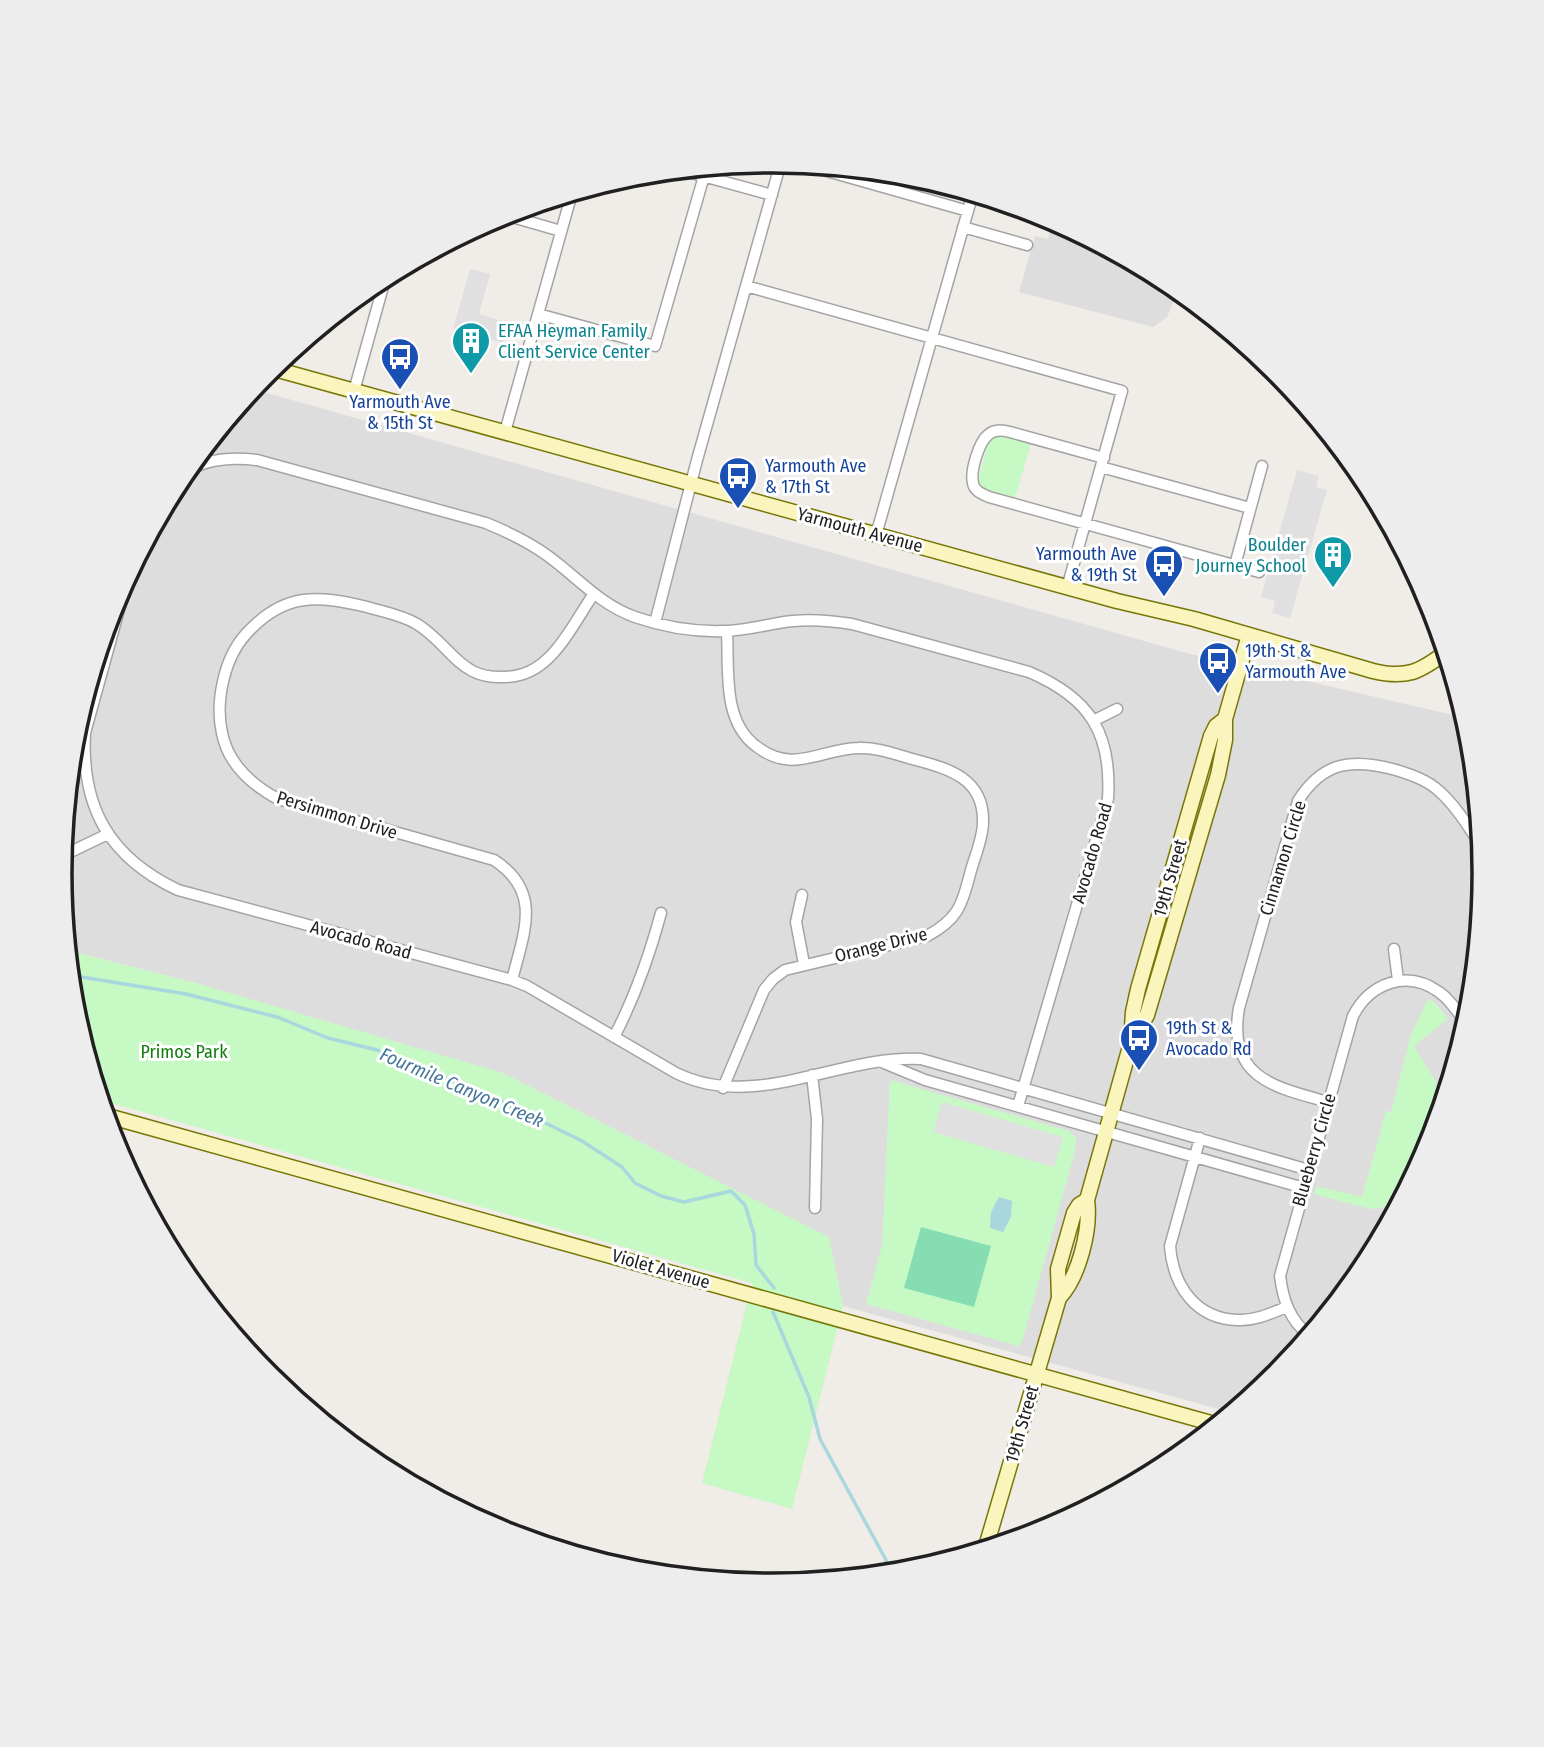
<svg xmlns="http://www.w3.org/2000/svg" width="1544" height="1747" font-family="'Fira Sans Condensed',sans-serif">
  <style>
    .residential { fill: #dedddd }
    .park { fill: #c7f9c5 }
    .pitch { fill: #86ddb2 }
    .parking { fill: #e0e0e0 }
    .water { fill: #a8d7dd }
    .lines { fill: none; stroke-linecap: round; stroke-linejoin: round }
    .stream { stroke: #a8d7dd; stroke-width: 3.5 }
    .street-casing { stroke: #a4a4a4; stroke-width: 13 }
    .secondary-casing { stroke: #777607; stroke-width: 17 }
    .highway-casing { stroke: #d82a79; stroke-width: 22 }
    .street { stroke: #fff; stroke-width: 10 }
    .secondary { stroke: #f9f5bc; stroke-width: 14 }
    .highway { stroke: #e690aa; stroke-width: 19 }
    .labels { text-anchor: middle; stroke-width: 6; stroke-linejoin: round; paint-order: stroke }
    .culture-label { font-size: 18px; fill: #0d838f; stroke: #fff; text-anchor: start }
    .transit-label { font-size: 18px; fill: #164399; stroke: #fff; text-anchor: start }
    .street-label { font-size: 18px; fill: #202020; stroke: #fff }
    .park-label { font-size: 18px; fill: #117e0e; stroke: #fff }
    .water-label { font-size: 19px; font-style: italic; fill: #447797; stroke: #fff }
    .rim { fill: none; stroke: #202020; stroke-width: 3.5 }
  </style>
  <rect width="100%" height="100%" fill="#f0ece7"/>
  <path class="residential" d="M1053,220l98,52 23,28 -7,17 -14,10 -134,-35 16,-56 13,3z
    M253,389l937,265 276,64 5,17 13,139 -13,139 -41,134 -66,123 -88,108 -43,35 -390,-107 -15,-69 -629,-253 -132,-34 -7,-77 13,-139 41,-134 66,-123z"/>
  <path class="park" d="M1002,436l29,7 -16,56 -29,-9 -8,-9 9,-35 7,-9z
    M67,950l132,34 304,89 326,164 14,69 -51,203 -90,-26 50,-200 -652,-183 -27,-88z
    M1428,999l8,5 12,15 -34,27 31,51 -15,50 -31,58 -28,4 -57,-15 3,-8 45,11 24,-86 5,1 20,-77z
    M890,1080l179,51 7,6 -1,14 -53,191 -3,4 -153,-42 16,-58z"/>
  <path class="pitch" d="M921,1227l70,19 -17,61 -70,-19z"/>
  <path class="parking" d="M470,269l20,5 -11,40 30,9 -6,20 -50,-14z
    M1297,470l22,6 -3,11 11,3 -37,128 -18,-5 3,-12 -14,-4z
    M942,1102l121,35 -9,30 -121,-35z"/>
  <path class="water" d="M999,1197l13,4 -1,16 -8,15 -13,-4 1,-16z"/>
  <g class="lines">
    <path class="stream" d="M69,975l117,19 91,23 51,21 49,12 122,50 83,41 40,26 13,16 26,13 23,6 47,-11 14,14 9,29 2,31 18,23
      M773,1312l36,85 11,42 66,121 4,14"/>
    <defs>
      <path id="street" d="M802,164l166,47
        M681,170l91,25
        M502,214l59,17
        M963,227l64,18
        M746,286l376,105 -55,197
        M538,314l117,32 49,-170
        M354,391l32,-115
        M505,432l67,-239
        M1104,458l-94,-26c-7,-2 -16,-3 -22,3 -9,7 -18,36 -15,48 1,8 9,11 16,14l270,75
        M1101,467l149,41
        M183,474c22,-16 49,-17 74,-14l229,63c22,9 43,19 62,33 29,21 51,48 87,61 29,10 59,15 89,14 23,0 47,-8 69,-10 20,-2 40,0 59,3l177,48c61,26 83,61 79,127l-90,307
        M876,535l97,-342
        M1235,565l27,-99
        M130,570l-45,163c-4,75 25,125 93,157l334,90 15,6 149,87c81,39 161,-18 245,-14l388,111
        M655,623l42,-163 84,-298
        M1093,721l24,-12
        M62,852l2,3 44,-21
        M802,895l-6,27 8,42
        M1394,949l4,31
        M512,980c12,-48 31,-88 -18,-120l-216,-61c-26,-14 -50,-35 -56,-66 -7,-31 2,-75 24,-99 38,-42 71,-39 121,-27 17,5 35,8 50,17 38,24 42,60 98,52 38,-6 58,-52 78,-81
        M614,1037c21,-40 35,-80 47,-124
        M884,1063l41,17 379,108
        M812,1075l5,44 -2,89
        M723,1088l41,-98 9,-11 12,-9 142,-34c30,-16 35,-30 43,-62 4,-16 13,-35 13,-52 1,-43 -33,-53 -67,-62 -19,-5 -38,-13 -58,-12 -38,1 -65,27 -102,-2 -34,-25 -27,-77 -29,-115
        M1328,1102c-54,-15 -101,-24 -89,-94l59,-207c25,-40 55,-43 98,-31 16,5 31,10 43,21 18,16 30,37 43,56
        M1200,1138l-30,108c3,39 25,73 68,74 17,1 33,-7 49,-13
        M1310,1336c-20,-15 -27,-36 -30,-60l73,-260c17,-33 54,-47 86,-24 12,8 20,22 28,33"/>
      <path id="secondary" d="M271,368l846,233 77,18 179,52c33,8 47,1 73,-19
        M1132,1042l15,-27 71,-240 7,-35v-21l24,-84
        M104,1115l1114,310
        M1059,1298c20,-21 32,-69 28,-98l44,-157 2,-31 5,-23 73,-253 5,-10 9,-7
        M985,1550l74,-252 -1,-29 16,-56 5,-8 8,-5"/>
      <path id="highway" d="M1359,471l9,12
        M1445,653h1"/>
    </defs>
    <use href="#street" class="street-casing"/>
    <use href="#secondary" class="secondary-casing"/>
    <use href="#highway" class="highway-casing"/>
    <use href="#street" class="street"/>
    <use href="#secondary" class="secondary"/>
    <use href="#highway" class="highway"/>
  </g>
  <defs>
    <symbol id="building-pin" viewBox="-11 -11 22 30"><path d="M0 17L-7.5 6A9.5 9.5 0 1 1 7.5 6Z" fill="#0f9aa8" stroke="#fff"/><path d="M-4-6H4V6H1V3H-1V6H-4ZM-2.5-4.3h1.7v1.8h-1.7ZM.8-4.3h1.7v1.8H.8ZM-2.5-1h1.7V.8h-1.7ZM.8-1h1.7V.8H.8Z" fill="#fff"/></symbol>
    <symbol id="bus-pin" viewBox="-11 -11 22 30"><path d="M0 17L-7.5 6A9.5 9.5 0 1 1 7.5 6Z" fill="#1a4fb4" stroke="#fff"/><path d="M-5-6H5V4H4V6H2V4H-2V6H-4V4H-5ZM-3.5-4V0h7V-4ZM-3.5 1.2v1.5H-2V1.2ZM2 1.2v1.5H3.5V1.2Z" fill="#fff"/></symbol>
  </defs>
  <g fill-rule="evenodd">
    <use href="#building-pin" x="449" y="319" width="44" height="60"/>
    <use href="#bus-pin" x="378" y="335" width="44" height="60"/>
    <use href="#bus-pin" x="716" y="454" width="44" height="60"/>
    <use href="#building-pin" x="1311" y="533" width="44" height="60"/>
    <use href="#bus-pin" x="1142" y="542" width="44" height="60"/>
    <use href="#bus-pin" x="1196" y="639" width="44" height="60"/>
    <use href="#bus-pin" x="1117" y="1016" width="44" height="60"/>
  </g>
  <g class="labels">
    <g class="culture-label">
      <text x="498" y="337">EFAA Heyman Family<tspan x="498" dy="21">Client Service Center</tspan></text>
      <text x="1306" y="551" text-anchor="end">Boulder<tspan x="1306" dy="21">Journey School</tspan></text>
    </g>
    <g class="transit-label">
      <text x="400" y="408" text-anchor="middle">Yarmouth Ave<tspan x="400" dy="21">&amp; 15th St</tspan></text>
      <text x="765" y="472">Yarmouth Ave<tspan x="765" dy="21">&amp; 17th St</tspan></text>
      <text x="1137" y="560" text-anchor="end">Yarmouth Ave<tspan x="1137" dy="21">&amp; 19th St</tspan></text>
      <text x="1245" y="657">19th St &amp;<tspan x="1245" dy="21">Yarmouth Ave</tspan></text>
      <text x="1166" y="1034">19th St &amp;<tspan x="1166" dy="21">Avocado Rd</tspan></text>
    </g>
    <g class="street-label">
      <text transform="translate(860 530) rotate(15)" y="6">Yarmouth Avenue</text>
      <text transform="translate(337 815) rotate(17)" y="6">Persimmon Drive</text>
      <text transform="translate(1092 853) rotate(-74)" y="6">Avocado Road</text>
      <text transform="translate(1283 858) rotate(-73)" y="6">Cinnamon Circle</text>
      <text transform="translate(1170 878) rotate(-74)" y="6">19th Street</text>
      <text transform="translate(361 940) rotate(15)" y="6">Avocado Road</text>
      <text transform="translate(881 945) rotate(-14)" y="6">Orange Drive</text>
      <text transform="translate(1314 1150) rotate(-74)" y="6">Blueberry Circle</text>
      <text transform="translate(661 1269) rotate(16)" y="6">Violet Avenue</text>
      <text transform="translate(1022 1424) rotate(-74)" y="6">19th Street</text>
    </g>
    <g class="park-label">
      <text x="184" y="1058">Primos Park</text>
    </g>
    <g class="water-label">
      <text transform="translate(462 1087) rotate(23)" y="7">Fourmile Canyon Creek</text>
    </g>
  </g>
  <path d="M0 0H1544V1747H0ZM72 873a700 700 0 1 1 1400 0a700 700 0 1 1-1400 0Z" fill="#ededed" fill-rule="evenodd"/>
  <path class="rim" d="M72 873a700 700 0 1 1 1400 0a700 700 0 1 1-1400 0Z"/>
</svg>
